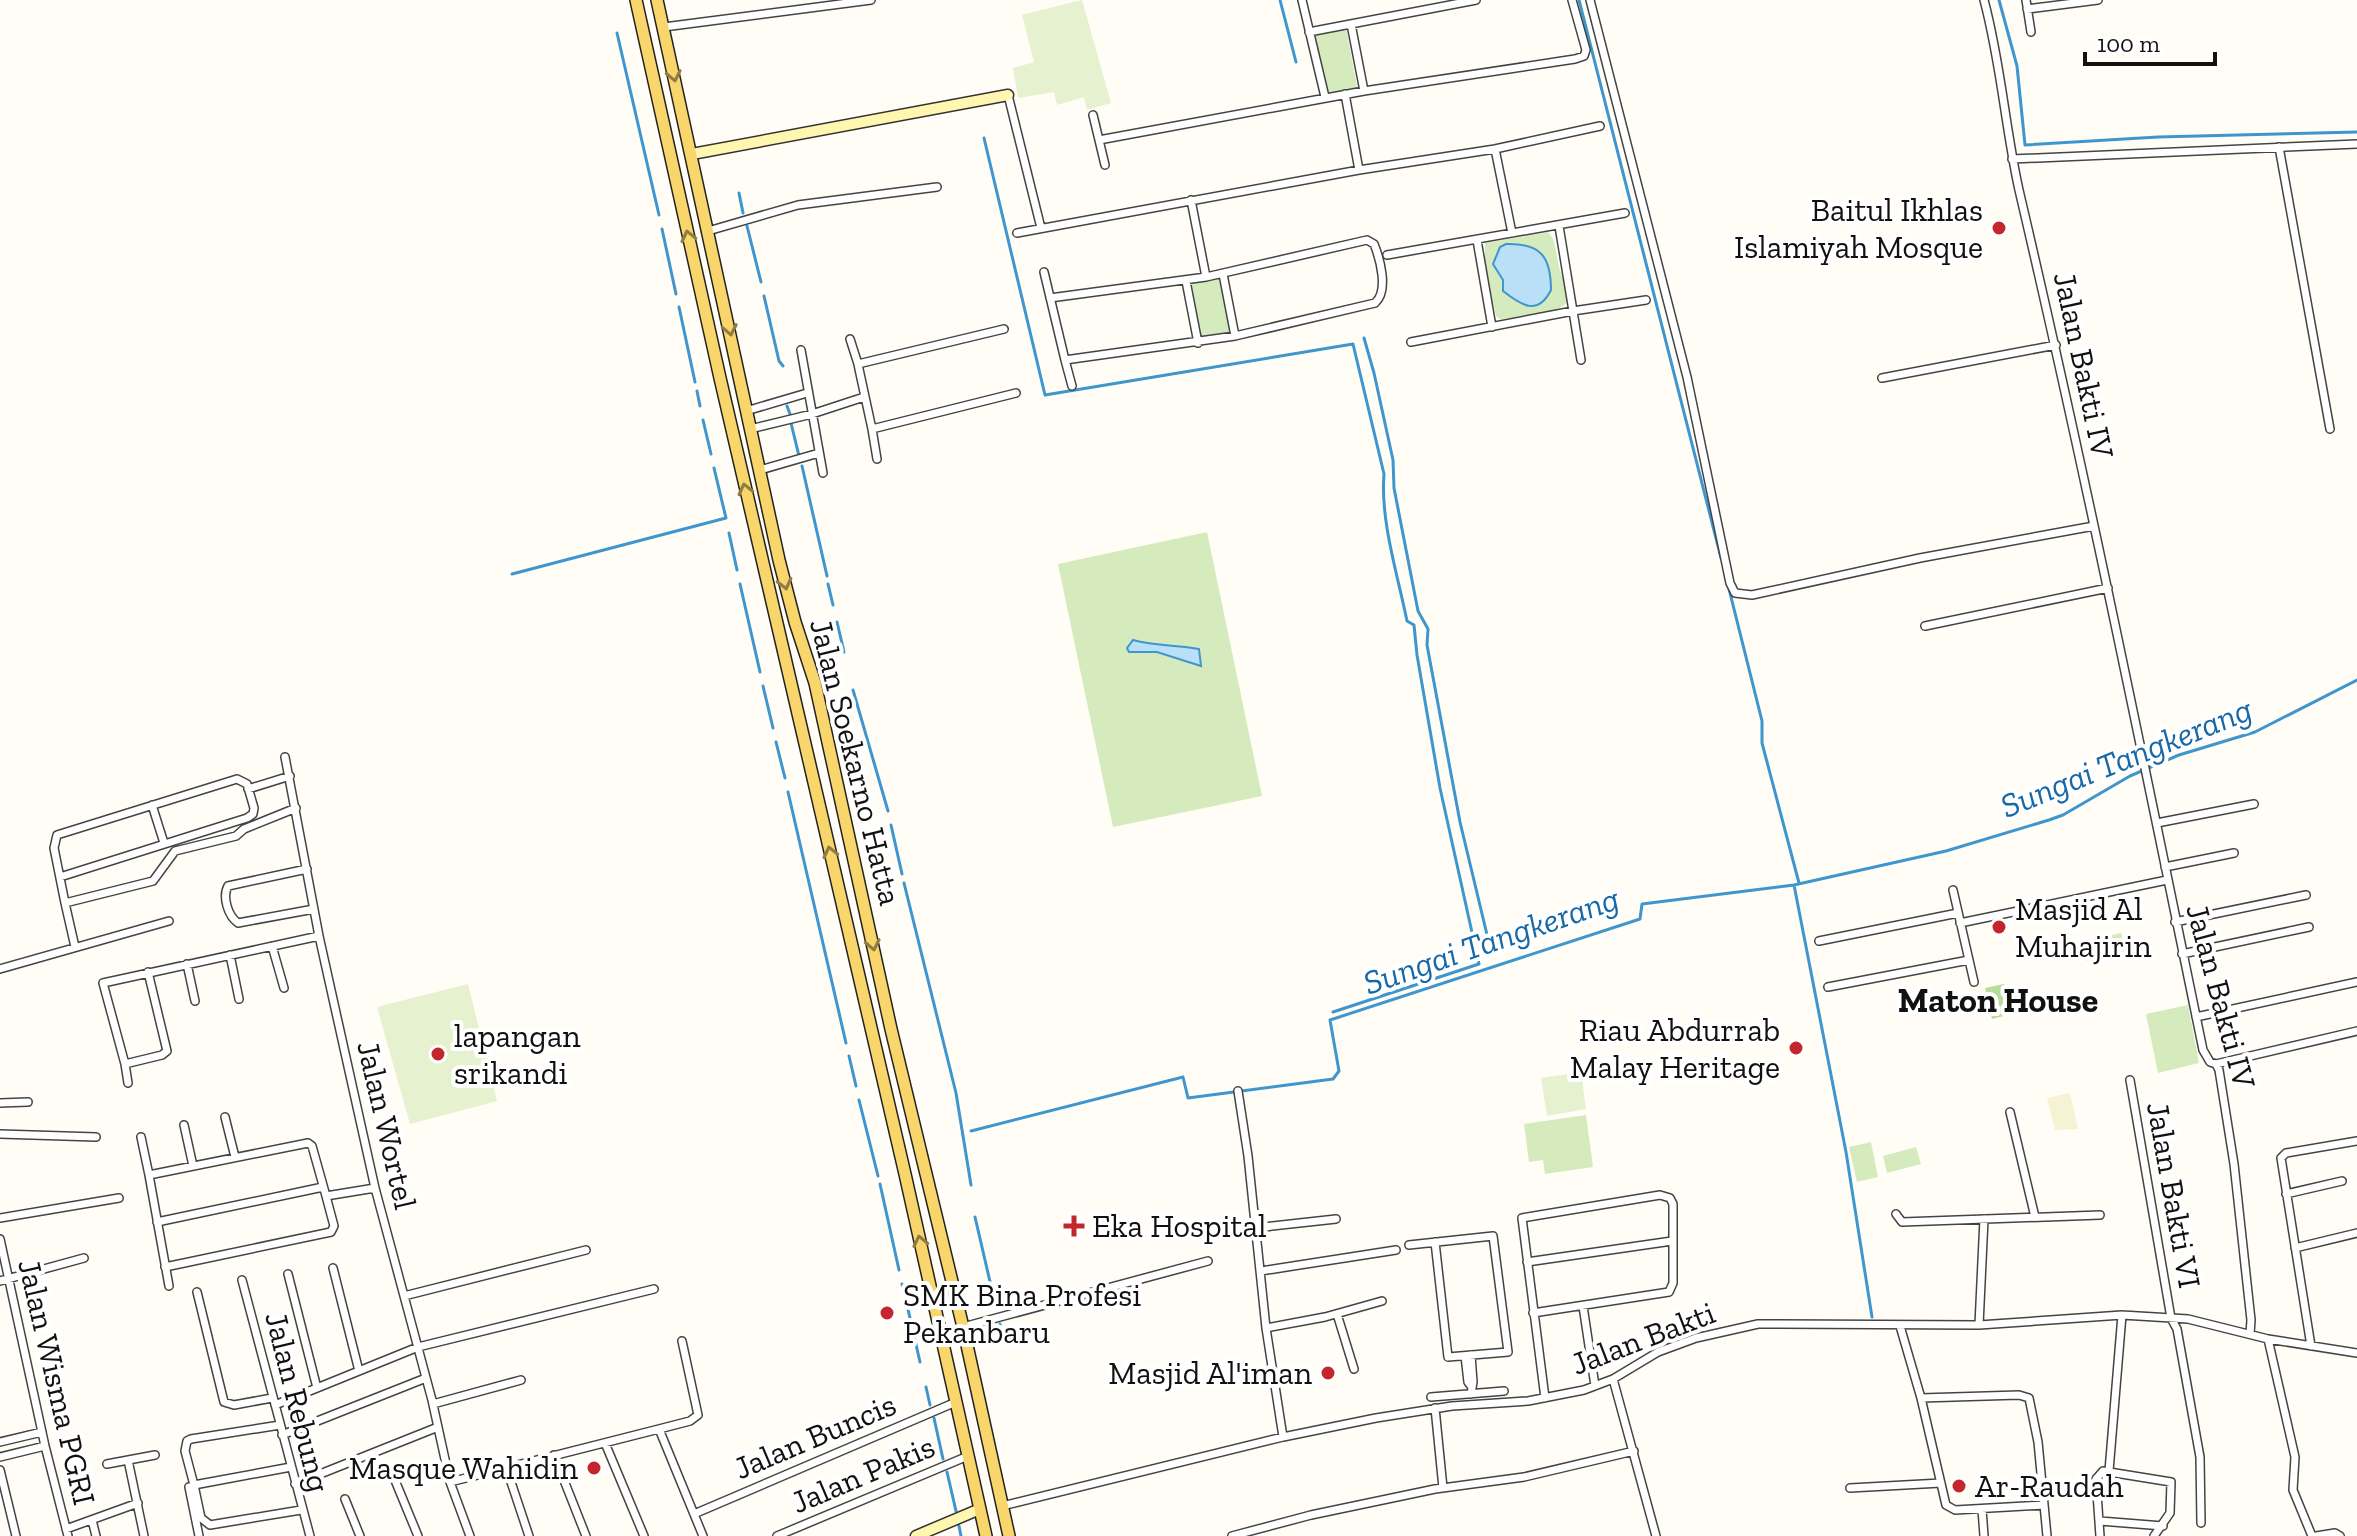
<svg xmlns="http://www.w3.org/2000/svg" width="2357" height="1536" font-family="'Zilla Slab',serif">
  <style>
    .farmland { fill: #f6f3d4 }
    .green { fill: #d5ebbd }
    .forest { fill: #b9dc9c }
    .pitch { fill: #e6f2cf }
    .water { fill: #b9e0f7; stroke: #3f96cf; stroke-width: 2 }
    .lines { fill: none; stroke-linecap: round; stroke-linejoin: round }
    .stream { stroke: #3f96cf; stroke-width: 3 }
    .street-casing { stroke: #444; stroke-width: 10 }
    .secondary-casing { stroke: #333; stroke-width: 13 }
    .primary-casing { stroke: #222; stroke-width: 14 }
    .street { stroke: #fff; stroke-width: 7 }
    .secondary { stroke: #fff6b0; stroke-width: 10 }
    .primary { stroke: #f9d66b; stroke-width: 11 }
    .oneway { stroke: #917d42 }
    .poi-dot { fill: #c4262e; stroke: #fff; stroke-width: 3 }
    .labels { text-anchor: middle; stroke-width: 8; stroke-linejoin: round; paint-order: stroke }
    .poi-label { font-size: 32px; fill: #111; stroke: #fff; text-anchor: start }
    .street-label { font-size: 32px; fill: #111; stroke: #fff }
    .water-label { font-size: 34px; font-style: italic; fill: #1768a6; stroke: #fff }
    .neighbourhood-label { font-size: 34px; font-weight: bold; fill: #111; stroke: #fff }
  </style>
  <rect width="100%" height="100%" fill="#fffdf5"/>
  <path class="farmland" d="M2070,1093l8,36 -23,1 -8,-32z"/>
  <path class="green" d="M1346,28l11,58 -2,3 -26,4 -15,-60z
    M1548,232c9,9 8,23 11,35 2,10 13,27 7,36 -6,10 -54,16 -66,16l-4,-3 -11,-47v-26z
    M1222,277l11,57 -34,7 -10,-59z
    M1207,532l55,264 -149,31 -55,-263z
    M2121,933l6,24 -7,1 -1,-4 -33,7 -4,-19z
    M2188,1005l11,58 -41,10 -12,-59z
    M1586,1115l7,52 -48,7 -2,-14 -14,2 -5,-38z
    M1871,1142l7,35 -21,5 -8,-35z
    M1916,1147l5,17 -34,9 -4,-17z"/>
  <path class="forest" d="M2004,984l7,30 -19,5 -7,-31z"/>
  <path class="pitch" d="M1082,0l29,103 -24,7 -3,-13 -27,8 -3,-13 -36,6 -5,-30 21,-6 -12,-47z
    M468,984l29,117 -87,23 -33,-117z
    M1568,1074l11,1 3,4 4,30 -39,7 -6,-38z"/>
  <path class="water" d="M1506,244c35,-1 45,13 45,46 -13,26 -29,16 -48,1v-11l-10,-16 7,-17z
    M1133,640c22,6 43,5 66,9l2,17 -44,-14h-28l-2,-4z"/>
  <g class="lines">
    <path class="stream" d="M1280,0l16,62
      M1579,0l142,558
      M1999,0l18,66 8,79 133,-8 199,-5
      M617,33l42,182
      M984,138l61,257 308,-51 31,130c-4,46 14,102 23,147l7,4 3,30 23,133 39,176 -146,48
      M739,193l4,20
      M747,226l14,56
      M662,229l14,65
      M764,296l15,65 4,5
      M679,307l16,75
      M1364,338l10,35 19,87 1,28 24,123 10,18 -1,16 33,177 29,121 8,-1
      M697,391l3,15
      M787,406l3,8
      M703,420l8,34
      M791,423l8,33
      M802,466l25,110
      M714,468l12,50
      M729,533l8,37
      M512,574l214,-56
      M740,584l20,88
      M828,584l5,21
      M1728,585l34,136v22l37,140
      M837,622l7,30
      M763,686l10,42
      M853,690l35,121
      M776,742l9,36
      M788,792l58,251
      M891,825l11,49
      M904,883l52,210 15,92
      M1794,885l52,267 26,165
      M849,1056l7,30
      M859,1100l19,76
      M971,1131l212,-54 5,21 145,-19 6,-8 -9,-51 310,-101 2,-15 152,-19 152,-34 103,-31 14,-5 67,-39 49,-21 76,-23 102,-52
      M880,1184l19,86
      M975,1217l16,69
      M902,1284l2,7
      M907,1305l13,57
      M1000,1324l1,5
      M926,1387l4,18
      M934,1418l9,41
      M947,1472l9,39
      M959,1526l2,10"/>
    <defs>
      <path id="street" d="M1302,0l23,97
        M1590,0l97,377 43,206 5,10 17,2 168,-37 174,-32
        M1984,0c17,63 21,127 35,190 67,286 125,573 184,860l7,12 6,2 3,6 15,94 17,156 -1,14
        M2026,0l5,32
        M2027,9l71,-9
        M1351,24l13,67
        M664,27l207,-27
        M1309,32l167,-32
        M1345,94l14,76
        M1008,95l33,133
        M1093,115l6,25 265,-49 211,-32 9,-3 2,-6 -14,-50
        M1099,140l6,25
        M2279,147l51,282
        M1495,149l17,84
        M2012,159l345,-15
        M1191,200l15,77
        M1559,226l22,134
        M708,231l90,-26 139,-18
        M1017,233l342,-63 136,-21 105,-23
        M1477,240l15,87
        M1387,255l238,-42
        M1044,272l21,88 170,-24 140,-33c14,-12 5,-44 -1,-59l-7,-4 -161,37 -156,21
        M1223,274l12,62
        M1186,281l12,62
        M1004,329l-146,35 1,5 13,60 144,-36
        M850,339l8,25
        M1411,342l162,-31 73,-11
        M801,350l22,123
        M1065,360l7,26
        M1882,378l174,-33
        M746,411l61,-18
        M750,429l62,-15 52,-17
        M872,429l5,30
        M760,470l59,-17
        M1925,626l183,-38
        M285,757l34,179
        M248,789l42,-13
        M152,805l12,38
        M2157,823l97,-19
        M2165,867l69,-14
        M307,869l-79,17c-6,11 0,30 10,37l76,-14
        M60,877l187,-59 6,-4 1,-6 -7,-24 -10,-5 -180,56 -3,13 11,55
        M1953,890l21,92
        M2175,922l131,-27
        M1960,923l207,-43
        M1819,941l139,-28
        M272,946l12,42
        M75,947l-10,-44 88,-22 22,-30 61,-15 8,-7 52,-21
        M2182,954l127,-27
        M230,955l9,44
        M187,964l8,37
        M0,969l169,-48
        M148,972l19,79 -5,4 -37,9 -22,-81 216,-47 56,252 57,212 18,82 20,54
        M1828,987l141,-27
        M2196,1017l161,-35
        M125,1064l3,19
        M2216,1064l141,-33
        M2130,1080l41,238 6,11 23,128 1,66
        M1238,1091l10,65 18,172 17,109
        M0,1103l28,-1
        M2010,1112l25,105
        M225,1117l10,40
        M184,1125l9,41
        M0,1134l96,3
        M141,1137l8,38
        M2286,1194l56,-13
        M1896,1214l6,8 198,-7
        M0,1218l119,-20
        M157,1222l166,-35
        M1255,1228l81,-9
        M0,1239l45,207 23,90
        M1409,1245l84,-9 15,116 -60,5 -13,-115
        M2295,1248l62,-15
        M1527,1262l145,-21
        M165,1267l166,-35 3,-6 -8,-30
        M333,1268l26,103
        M1261,1271l135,-21
        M288,1274l29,114
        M242,1280l68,256
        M0,1281l84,-23
        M169,1286l-20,-111 159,-32 4,3 14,50 49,-8
        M197,1292l27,110 10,3 38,-7
        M404,1296l182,-46
        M1583,1306l12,80
        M1533,1313l136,-21 4,-9v-79l-3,-6 -10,-3 -138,23 23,180
        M1337,1314l17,55
        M1979,1325l5,-106
        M1900,1326l21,72 25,107 9,5 89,-5
        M963,1327l245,-66
        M1266,1328l59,-11 57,-16
        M2268,1339l27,118 -2,33 19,46
        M682,1341l16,74 -8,6 -31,8 44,107
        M2311,1346l-30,-188 5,-5 71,-12
        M1471,1355l2,27 -2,12
        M1465,1356l3,26 3,4
        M1613,1379l43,157
        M1431,1397l73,-6
        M1921,1398l98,-3 10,3 9,44 9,94
        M433,1404l88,-24
        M275,1405l143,-58 236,-58
        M1435,1408l8,80
        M280,1425l-89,14 -4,2 -2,10 9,34 97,-18
        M282,1435l144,-57
        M0,1442l42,-10
        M605,1443l39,93
        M554,1455l32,81
        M0,1457l45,-11
        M128,1460l16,76
        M107,1464l48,-9
        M506,1467l23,69
        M0,1470l16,66
        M2109,1471l13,-156
        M392,1473l26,63
        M450,1482l209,-53
        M295,1484l143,-57
        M194,1485l7,33 9,7 91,-15
        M189,1487l10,49
        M1850,1488l91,-5
        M345,1499l15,37
        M1002,1506l281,-69 93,-19 76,-12 76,-5 56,-11 29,-11 45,-27 38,-14 62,-14 221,1 143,-10 66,4 80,20 89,14
        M1982,1509l2,27
        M694,1514l262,-112
        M92,1520l4,16
        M2100,1521l63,5
        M66,1529l72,-26
        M777,1536l191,-80
        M1232,1536l79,-21 124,-26 89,-12 110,-26
        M2100,1536l-4,-57 7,-8 68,11 -1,31 -16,23
        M2316,1536l19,-3 5,3"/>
      <path id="secondary" d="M692,154l316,-59
        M916,1536l64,-27"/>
      <path id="primary" d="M636,0l84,378 185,796 81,362
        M657,0l122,560 16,62 20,61 76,346 72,298 46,209"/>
    </defs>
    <use href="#street" class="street-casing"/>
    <use href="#secondary" class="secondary-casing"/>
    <use href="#primary" class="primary-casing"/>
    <use href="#street" class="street"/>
    <use href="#secondary" class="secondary"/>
    <use href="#primary" class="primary"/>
  </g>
  <defs><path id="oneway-chevron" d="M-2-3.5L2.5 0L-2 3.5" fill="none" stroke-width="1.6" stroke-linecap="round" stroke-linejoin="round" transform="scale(2)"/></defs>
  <g class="oneway">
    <use href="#oneway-chevron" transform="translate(674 76) rotate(78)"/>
    <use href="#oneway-chevron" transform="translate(688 236) rotate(-103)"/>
    <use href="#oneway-chevron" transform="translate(730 330) rotate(79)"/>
    <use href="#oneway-chevron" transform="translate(745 489) rotate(-103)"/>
    <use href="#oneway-chevron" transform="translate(785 584) rotate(76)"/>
    <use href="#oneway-chevron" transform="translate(830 852) rotate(-103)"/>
    <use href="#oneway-chevron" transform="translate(873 945) rotate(78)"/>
    <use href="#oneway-chevron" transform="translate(920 1241) rotate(-102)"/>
  </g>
  <g class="poi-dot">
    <circle cx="1999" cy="228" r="8"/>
    <circle cx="1999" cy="927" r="8"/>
    <circle cx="1796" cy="1048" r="8"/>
    <circle cx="438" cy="1054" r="8"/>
    <path d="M1070 1214h8v8h8v8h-8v8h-8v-8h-8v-8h8z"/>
    <circle cx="887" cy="1313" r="8"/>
    <circle cx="1328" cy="1373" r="8"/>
    <circle cx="594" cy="1468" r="8"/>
    <circle cx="1959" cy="1486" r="8"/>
  </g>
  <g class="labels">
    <g class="poi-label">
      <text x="1983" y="221" text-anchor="end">Baitul Ikhlas<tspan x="1983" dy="37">Islamiyah Mosque</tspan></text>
      <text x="2015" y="920">Masjid Al<tspan x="2015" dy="37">Muhajirin</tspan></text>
      <text x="1780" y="1041" text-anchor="end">Riau Abdurrab<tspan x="1780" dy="37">Malay Heritage</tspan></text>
      <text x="454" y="1047">lapangan<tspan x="454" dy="37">srikandi</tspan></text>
      <text x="1092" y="1237">Eka Hospital</text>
      <text x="903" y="1306">SMK Bina Profesi<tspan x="903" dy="37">Pekanbaru</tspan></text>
      <text x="1312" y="1384" text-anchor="end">Masjid Al'iman</text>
      <text x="578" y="1479" text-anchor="end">Masque Wahidin</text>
      <text x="1975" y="1497">Ar-Raudah</text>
    </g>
    <g class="street-label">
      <text transform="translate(2084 365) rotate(78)" y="11">Jalan Bakti IV</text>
      <text transform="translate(856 762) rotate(76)" y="11">Jalan Soekarno Hatta</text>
      <text transform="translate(2221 996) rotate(75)" y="11">Jalan Bakti IV</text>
      <text transform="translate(387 1125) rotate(77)" y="11">Jalan Wortel</text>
      <text transform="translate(2174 1195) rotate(80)" y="11">Jalan Bakti VI</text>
      <text transform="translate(1643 1338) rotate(-21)" y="11">Jalan Bakti</text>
      <text transform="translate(57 1382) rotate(77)" y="11">Jalan Wisma PGRI</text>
      <text transform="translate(298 1402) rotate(76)" y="11">Jalan Rebung</text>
      <text transform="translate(815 1436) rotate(-23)" y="11">Jalan Buncis</text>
      <text transform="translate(863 1474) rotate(-23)" y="11">Jalan Pakis</text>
    </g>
    <g class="water-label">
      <text transform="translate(2126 757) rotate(-22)" y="12">Sungai Tangkerang</text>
      <text transform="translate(1491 940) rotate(-19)" y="12">Sungai Tangkerang</text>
    </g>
    <g class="neighbourhood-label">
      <text x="1998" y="1012">Maton House</text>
    </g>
  </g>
  <path d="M2085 52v12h130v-12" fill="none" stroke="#111111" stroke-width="4"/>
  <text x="2097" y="52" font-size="24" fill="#111111" stroke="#ffffff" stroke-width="6" paint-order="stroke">100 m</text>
</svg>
